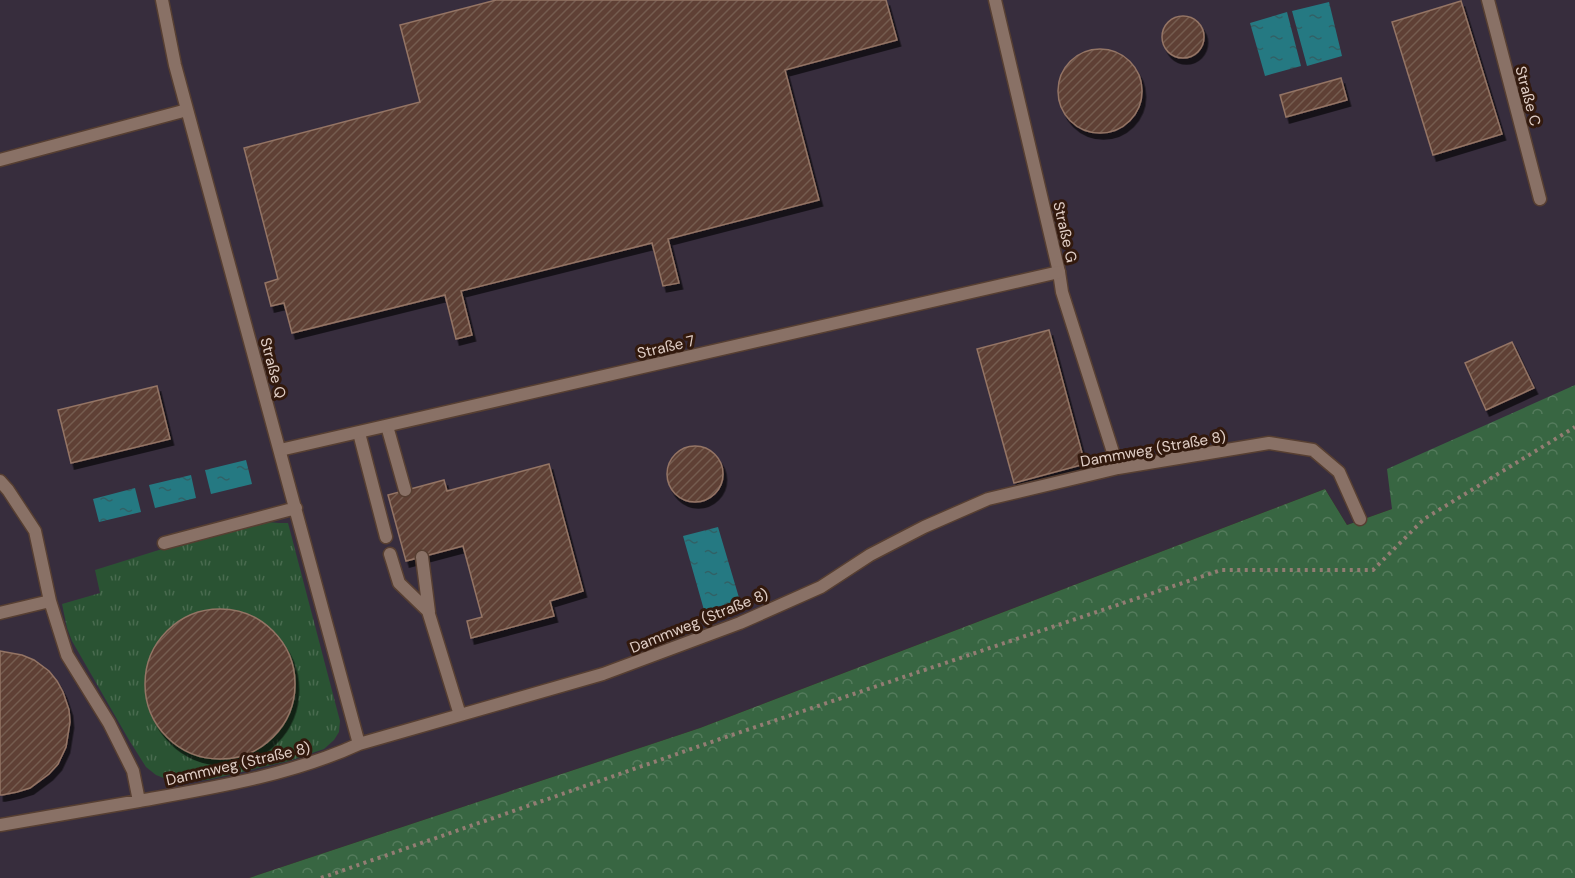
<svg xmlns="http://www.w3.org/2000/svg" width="1575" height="878" font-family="'DM Sans',sans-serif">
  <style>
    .industrial { fill: #372d3d }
    .grass { fill: url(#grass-tufts) }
    .forest { fill: url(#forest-crowns) }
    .water { fill: url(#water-ripples) }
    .building { fill: url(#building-hatch); stroke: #947465; stroke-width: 1.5; filter: url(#shadow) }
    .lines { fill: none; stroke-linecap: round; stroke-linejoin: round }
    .lane-casing { stroke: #573f32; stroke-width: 15 }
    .street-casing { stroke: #573f32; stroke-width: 15 }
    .path { stroke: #937d73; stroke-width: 4; stroke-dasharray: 3 4.5; stroke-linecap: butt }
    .lane { stroke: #897166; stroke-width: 12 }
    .street { stroke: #897166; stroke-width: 12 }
    .labels { text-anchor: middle; stroke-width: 6; stroke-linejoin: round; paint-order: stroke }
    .street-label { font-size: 15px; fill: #e1cfc7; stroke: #32190d }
  </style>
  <defs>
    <pattern id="grass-tufts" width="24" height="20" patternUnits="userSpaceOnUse" patternTransform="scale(1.5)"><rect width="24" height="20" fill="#2a5333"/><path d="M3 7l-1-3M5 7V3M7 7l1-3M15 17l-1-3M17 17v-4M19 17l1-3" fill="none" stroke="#496b4f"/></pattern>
    <pattern id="forest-crowns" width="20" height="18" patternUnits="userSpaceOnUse" patternTransform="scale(1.5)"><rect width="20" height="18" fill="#386642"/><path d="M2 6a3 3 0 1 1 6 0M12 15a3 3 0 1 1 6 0" fill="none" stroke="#547b5c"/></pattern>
    <pattern id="water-ripples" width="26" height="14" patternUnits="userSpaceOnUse" patternTransform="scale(1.5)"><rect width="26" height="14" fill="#257982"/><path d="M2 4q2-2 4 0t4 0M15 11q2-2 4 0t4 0" fill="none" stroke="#316166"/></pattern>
    <pattern id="building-hatch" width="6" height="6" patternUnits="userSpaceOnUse" patternTransform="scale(1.5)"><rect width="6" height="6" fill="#5e4134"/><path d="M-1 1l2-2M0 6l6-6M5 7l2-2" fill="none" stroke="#755b50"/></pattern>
    <filter id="shadow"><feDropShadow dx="3.5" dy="6" stdDeviation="0" flood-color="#0009"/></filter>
  </defs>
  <rect width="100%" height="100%" fill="#3d2316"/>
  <path class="industrial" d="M0,0h1575v386l-183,123 -45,16 -22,-36 -625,239 -451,150h-249z"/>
  <path class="grass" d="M268,522l11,1h9l52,198 -1,11 -5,8 -10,9 -35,12 -82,19 -23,1 -15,-1 -13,-5 -10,-8 -17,-27 -57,-99 -5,-13 -5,-24 38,-11 -5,-23 67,-21z"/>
  <path class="forest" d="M1575,385v493h-1326l451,-150 625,-239 22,36 45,-16 -5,-40z"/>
  <path class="water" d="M1329,2l13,54 -35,10 -15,-55z
    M1287,12l14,54 -36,10 -15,-53z
    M246,460l6,24 -41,10 -6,-24z
    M191,475l5,23 -41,10 -6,-23z
    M135,488l6,24 -42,10 -6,-23z
    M718,527l22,74 -36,9 -21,-74z"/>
  <path class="building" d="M496,0h390l11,40 -112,30 34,130 -151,39 11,44 -16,3 -11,-43 -191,48 11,44 -16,4 -11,-44 -153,38 -8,-30 -13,3 -6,-23 13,-4 -34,-131 176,-46 -20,-77z
    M1461,1l41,133 -69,21 -41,-133z
    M1162 37a21 21 0 1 1 42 0a21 21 0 1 1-42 0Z
    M1058 91a42 42 0 1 1 84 0a42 42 0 1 1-84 0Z
    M1341,78l6,22 -61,17 -6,-22z
    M1049,330l36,134 -71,19 -37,-134z
    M1512,342l22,46 -48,22 -21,-47z
    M157,386l13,53 -99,24 -13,-53z
    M667 474a28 28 0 1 1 56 0a28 28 0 1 1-56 0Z
    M549,464l34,127 -33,10 4,15 -83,22 -4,-17 15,-4 -19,-71 -57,15 -18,-66 56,-15 3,11z
    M145 684a75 75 0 1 1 150 0a75 75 0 1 1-150 0Z
    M0,651l22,4 12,5 15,11 8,10 6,11 6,18 1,12 -4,25 -8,17 -9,10 -19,14 -13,4 -15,3h-2z"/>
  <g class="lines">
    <defs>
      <path id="lane" d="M162,0l13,65 184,679
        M995,0l64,272 3,20 56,176
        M1488,0l52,199
        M0,160l187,-50
        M387,426l18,64
        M359,433l27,104
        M0,481l8,9 27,41 15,70
        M164,543l132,-35
        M390,554l9,29 29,28 32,104
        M422,557l7,55
        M0,613l50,-12 17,54 42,68 24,48 6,30
        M0,825c46,-8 93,-16 139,-24 73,-13 153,-26 220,-57l244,-70 137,-51 81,-36 49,-32 54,-28 64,-28 130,-31 151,-25 44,7 26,22 21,47"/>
      <path id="street" d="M280,450l779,-178"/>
    </defs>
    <use href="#lane" class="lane-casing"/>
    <use href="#street" class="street-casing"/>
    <path class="path" d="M321,878l399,-139 501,-169h152l51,-51 151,-92"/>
    <use href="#lane" class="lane"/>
    <use href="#street" class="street"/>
  </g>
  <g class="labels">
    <g class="street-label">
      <text transform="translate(1528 96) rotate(75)" y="5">Straße C</text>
      <text transform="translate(1065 232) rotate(77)" y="5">Straße G</text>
      <text transform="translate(666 347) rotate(-13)" y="5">Straße 7</text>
      <text transform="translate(273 368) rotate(75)" y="5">Straße Q</text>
      <text transform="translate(1153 449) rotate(-10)" y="5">Dammweg (Straße 8)</text>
      <text transform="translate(699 621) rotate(-22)" y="5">Dammweg (Straße 8)</text>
      <text transform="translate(238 764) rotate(-13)" y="5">Dammweg (Straße 8)</text>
    </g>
  </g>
</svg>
